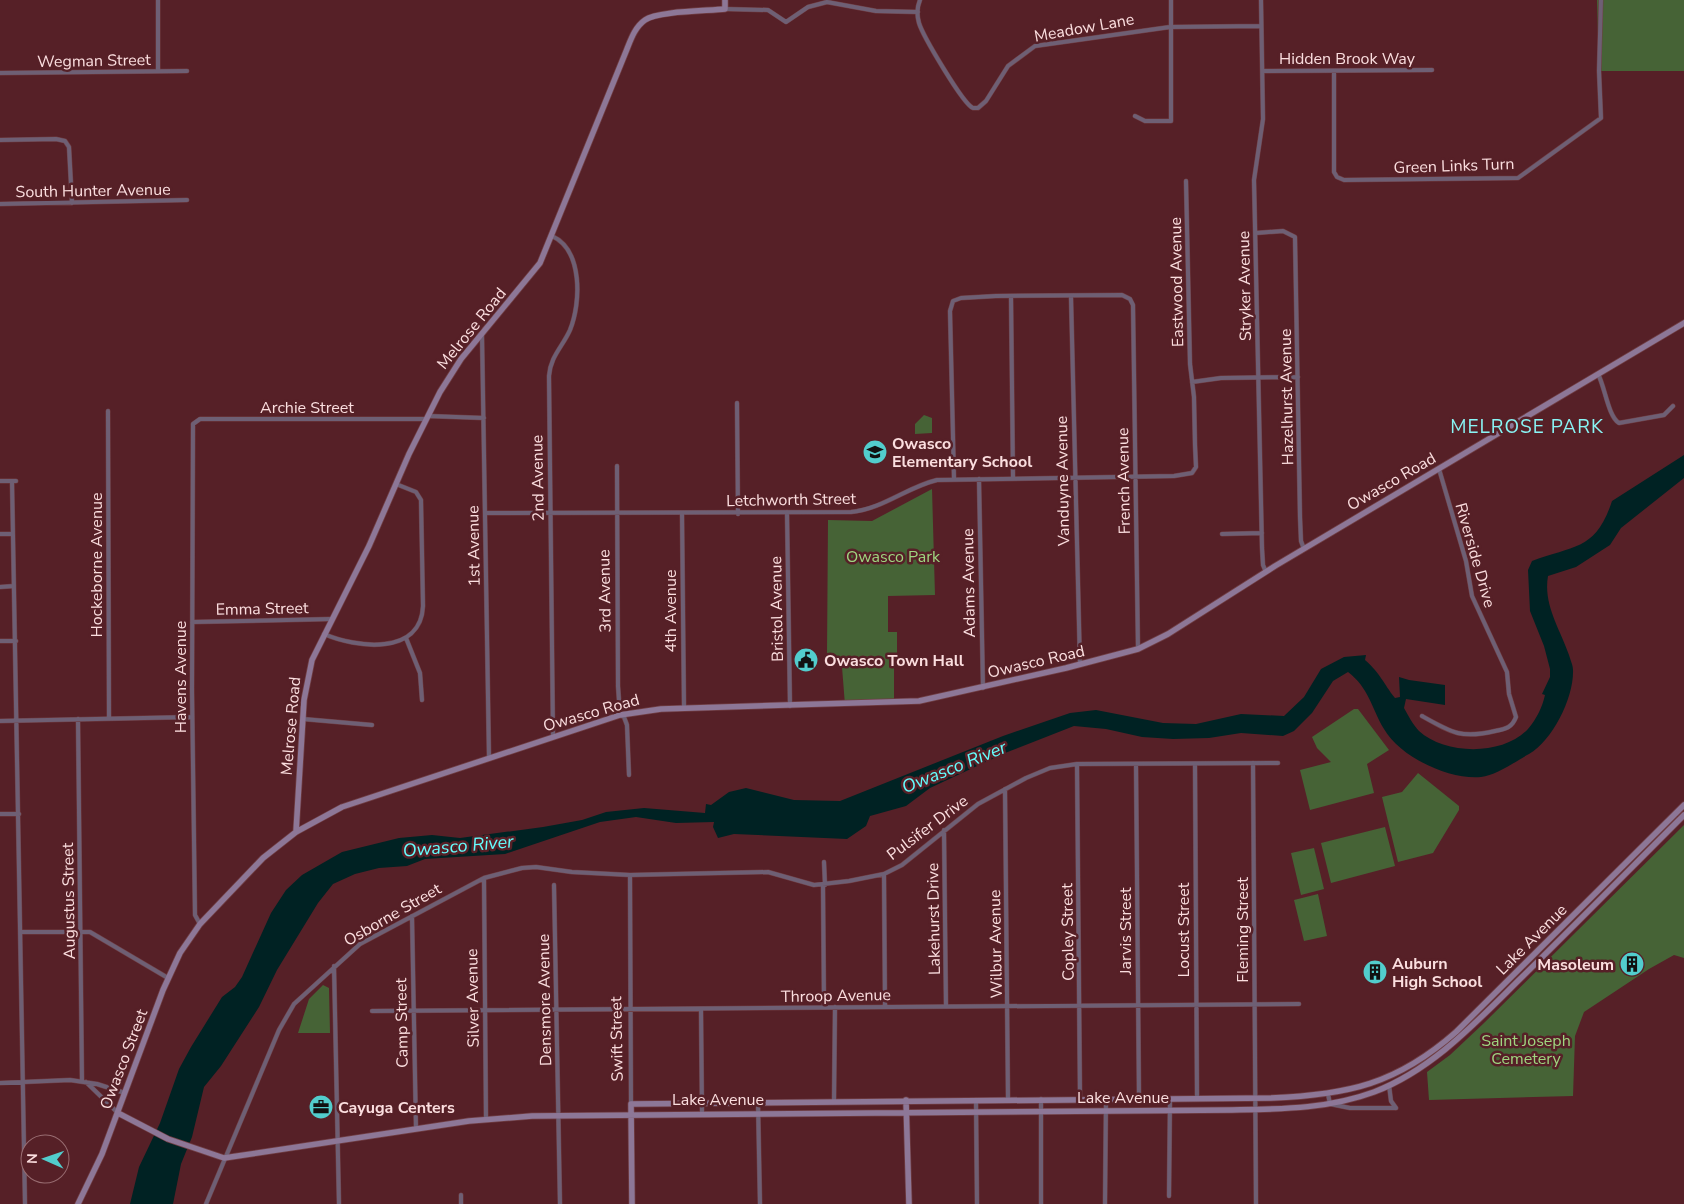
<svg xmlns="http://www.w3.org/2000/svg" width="1684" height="1204" font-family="'Nunito Sans',sans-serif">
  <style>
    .green { fill: #466336 }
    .water { fill: #002223 }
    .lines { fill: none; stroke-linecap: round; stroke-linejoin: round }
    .street-casing { stroke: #703e44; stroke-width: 5 }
    .secondary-casing { stroke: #703e44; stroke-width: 7 }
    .street { stroke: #6e5f74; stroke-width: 4 }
    .secondary { stroke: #8d7797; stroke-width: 5.5 }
    .labels { text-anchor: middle; stroke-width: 5; stroke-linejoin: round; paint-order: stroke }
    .street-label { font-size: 16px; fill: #fbdedf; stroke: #562027 }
    .poi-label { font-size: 16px; font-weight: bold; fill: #fbdedf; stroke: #562027; text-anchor: start }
    .park-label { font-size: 16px; fill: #9fd680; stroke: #562027 }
    .water-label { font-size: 18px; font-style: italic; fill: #64fefe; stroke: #562027 }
    .quarter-label { font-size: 19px; letter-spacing: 1px; fill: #89f5f5; stroke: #562027 }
  </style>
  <rect width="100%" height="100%" fill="#562027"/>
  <path class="green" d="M1597,0h87v71h-85z
    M924,415l8,3v15l-17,1v-10z
    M932,489l3,106 -47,1v36h9v25l-3,1v45l-49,2 -3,-38 -15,-13 1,-134 44,1z
    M1354,709h4l31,41 -22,14 7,29 -64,17 -10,-40 31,-8 -14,-14 -5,-11z
    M1418,773l41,33v4l-26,43 -35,9 -16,-65 20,-5z
    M1684,825v133l-10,-3 -25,14 -65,43 -9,24 -2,60 -144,4 -2,-28 23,-17 34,-32z
    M1385,827l10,39 -64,17 -10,-40z
    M1314,848l10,41 -23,6 -10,-42z
    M1318,894l9,42 -23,5 -10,-41z
    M323,985l6,3 1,45h-32l11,-34z"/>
  <path class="water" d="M1684,455v23l-63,50 -11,17 -34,22 -28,9c-5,29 12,53 21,79 1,4 4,10 4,15 1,27 -20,70 -44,84 -13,7 -32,21 -48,23 -32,3 -81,-20 -97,-48 -13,-22 -15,-41 -36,-57l-15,9 -21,32 -18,18 -11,5 -42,-3 -32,5 -36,1 -31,-2 -36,-8 -32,-3 -69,27 -75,35 -24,18 -36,10 -4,10 -19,13 -113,-5 -16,4 -5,-11 1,-5 -38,1 -40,-6 -36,5 -95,32 -80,5 -18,7 -28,2 -24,6 -22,10 -15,19 -41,67 -18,37 -38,59 -17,21 -12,50 -11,27 -8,40h-43l9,-37 21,-44 19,-54 12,-22 31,-50 13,-10 7,-10 29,-64 15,-23 16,-15 40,-23 57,-14 33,-3 28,3 83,-11 39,-7 24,-8 38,-4 61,5 1,-9 5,1 18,-13 17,-4 48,12 46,1 163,-65 67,-23 26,-3 67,13 33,1 45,-10 43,2 20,-19 17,-28 23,-12 22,-2 -1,5c16,14 18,23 30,38l5,-1 -1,-20 10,3 36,5v20l-39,-6 -2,9c4,7 9,17 15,23 26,24 84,25 109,-2 9,-11 14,-21 17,-34l-3,-1 8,-17v-8l-6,-23 -14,-35 -2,-41 4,-9c43,-16 64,-11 80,-60z"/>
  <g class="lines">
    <defs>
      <path id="street" d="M920,0c-3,7 -3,16 -1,23 4,13 44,81 54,85h5l8,-7 22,-35 27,-20 135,-19 91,-1
        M1261,0l2,119 -9,61 8,368 1,17 3,7
        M725,9l43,1 18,12 22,-15 19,-5 49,9 42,1
        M158,71v-71
        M1263,71l169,-1
        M1334,71v101l3,5 7,3 174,-2 83,-60 -2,-47 2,-71
        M0,73l187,-2
        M1135,116l10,5h26v-121
        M0,140l56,-1 9,2 4,6 3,56
        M0,204l187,-4
        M1256,233l27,-2 12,6 5,280 1,24 3,8
        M552,236c31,14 29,67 18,94 -7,16 -20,27 -21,46l4,360
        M1011,296l2,182
        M1071,297l9,368
        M482,335l7,422
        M1598,374c7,13 10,42 21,49l45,-8 9,-9
        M1192,382l29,-4 77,-1
        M737,403l1,111
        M108,411l1,308
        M428,416l56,2
        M617,466l1,220 2,29 4,2 3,8 2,50
        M954,479l-4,-168 3,-10 8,-3 35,-2 126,-1 8,4 3,6 5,344
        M979,479l4,209
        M0,481h16
        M12,481l13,723
        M787,512l3,194
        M485,513l366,-1c32,-3 56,-25 86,-32l237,-4 18,-3 4,-6 -1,-22 -1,-48 -4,-33 -4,-183
        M682,513l2,195
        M0,534h13
        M1222,534l40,-1
        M0,587l14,-1
        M192,622l140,-3
        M324,634c32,14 97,22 99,-28l-2,-106 -5,-8 -20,-8
        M406,638l14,35 2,27
        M0,641h16
        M1422,716c30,17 40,23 73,15 10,-2 17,-3 21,-14l-7,-23 -2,-22 -35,-76 -6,-35 -27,-92
        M78,719l4,363
        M303,719l69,6
        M0,721l192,-4
        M1253,763l3,441
        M1077,764l3,334
        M1136,764l3,334
        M1195,764l2,333
        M1005,789l3,310
        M0,814h19
        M944,830l2,177
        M824,862l1,23
        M884,874l1,133
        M630,875l1,229
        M484,878l2,241
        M554,885l6,319
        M823,885l1,122
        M412,916l4,213
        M200,924l-5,-9 -3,-225 1,-266 7,-5h226
        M21,932h69l78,46
        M334,966l5,238
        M701,1009l1,104
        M372,1011l927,-7
        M86,1082l32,31
        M0,1083l70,-3 27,4 28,9
        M1389,1085l2,16 5,7
        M1328,1094l2,10 20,4h46
        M976,1100l1,104
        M834,1101l1,-94
        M758,1102l2,102
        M461,1195v9
        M1169,1196l1,-97
        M206,1204l73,-174 15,-26 66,-60 124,-66 38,-10 14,-1 36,5 58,3 138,-3 46,13 35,-4 35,-7 18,-9 76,-61 48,-26 24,-10 27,-4 201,-1
        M1041,1204v-105
        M1105,1204l1,-106"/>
      <path id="secondary" d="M296,832l8,-132 8,-40 57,-114 40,-92 31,-62 21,-33 79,-96 87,-214c4,-10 8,-22 18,-29 12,-9 63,-9 80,-11v-9
        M906,1100l3,104
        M118,1113l50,26 56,19 245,-37 63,-5 700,-6c49,-1 96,-1 142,-18 60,-23 104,-72 149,-116 54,-53 107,-107 161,-161
        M78,1204l24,-50 61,-164 17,-37 20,-29 63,-66 33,-26 46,-25 278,-92 41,-6 258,-8 147,-33 72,-19 30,-15 107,-68 409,-243
        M632,1204l-1,-100 640,-6c77,-3 126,-14 185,-66l228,-227"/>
    </defs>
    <use href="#street" class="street-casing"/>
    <use href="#secondary" class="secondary-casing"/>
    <use href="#street" class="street"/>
    <use href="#secondary" class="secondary"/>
  </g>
  <defs>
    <symbol id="school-disc" viewBox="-11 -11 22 22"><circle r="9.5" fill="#52cdcd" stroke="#562027"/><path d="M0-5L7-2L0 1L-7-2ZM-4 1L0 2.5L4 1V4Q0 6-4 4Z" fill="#111"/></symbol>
    <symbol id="civic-disc" viewBox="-11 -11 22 22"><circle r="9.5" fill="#52cdcd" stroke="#562027"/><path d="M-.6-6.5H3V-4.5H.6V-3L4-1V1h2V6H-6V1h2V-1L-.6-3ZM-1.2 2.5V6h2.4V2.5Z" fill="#111"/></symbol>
    <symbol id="building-disc" viewBox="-11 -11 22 22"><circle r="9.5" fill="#52cdcd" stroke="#562027"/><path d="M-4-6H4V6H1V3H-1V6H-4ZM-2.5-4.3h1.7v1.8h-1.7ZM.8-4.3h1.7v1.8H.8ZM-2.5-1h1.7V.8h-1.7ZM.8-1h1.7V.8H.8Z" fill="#111"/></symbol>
    <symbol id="office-disc" viewBox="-11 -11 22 22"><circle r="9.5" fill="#52cdcd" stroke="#562027"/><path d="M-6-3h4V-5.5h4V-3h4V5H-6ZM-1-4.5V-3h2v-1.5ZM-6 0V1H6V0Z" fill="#111"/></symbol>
  </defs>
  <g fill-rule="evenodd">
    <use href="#school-disc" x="861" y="438" width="28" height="28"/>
    <use href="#civic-disc" x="792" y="646" width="28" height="28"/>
    <use href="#building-disc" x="1618" y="950" width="28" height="28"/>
    <use href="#building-disc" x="1361" y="958" width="28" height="28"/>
    <use href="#office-disc" x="307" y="1093" width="28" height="28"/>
  </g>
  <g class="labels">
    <g class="street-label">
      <text transform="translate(1084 27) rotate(-10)" y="6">Meadow Lane</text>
      <text x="1347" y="64">Hidden Brook Way</text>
      <text transform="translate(94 60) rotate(-1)" y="6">Wegman Street</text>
      <text transform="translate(1454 165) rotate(-2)" y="6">Green Links Turn</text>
      <text transform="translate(93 190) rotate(-1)" y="6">South Hunter Avenue</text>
      <text transform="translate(1176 282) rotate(-91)" y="6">Eastwood Avenue</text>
      <text transform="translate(1244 286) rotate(-91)" y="6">Stryker Avenue</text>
      <text transform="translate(471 328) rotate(-51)" y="6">Melrose Road</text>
      <text transform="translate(1286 397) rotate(-91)" y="6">Hazelhurst Avenue</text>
      <text x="307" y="413">Archie Street</text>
      <text transform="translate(537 478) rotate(-91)" y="6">2nd Avenue</text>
      <text transform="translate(1062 481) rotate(-91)" y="6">Vanduyne Avenue</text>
      <text transform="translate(1123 481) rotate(-91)" y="6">French Avenue</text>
      <text transform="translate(1391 481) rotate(-30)" y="6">Owasco Road</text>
      <text transform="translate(791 499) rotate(-1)" y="6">Letchworth Street</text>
      <text transform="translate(473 546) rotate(-91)" y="6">1st Avenue</text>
      <text transform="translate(1476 555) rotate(74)" y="6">Riverside Drive</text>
      <text transform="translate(96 565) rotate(-90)" y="6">Hockeborne Avenue</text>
      <text transform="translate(968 583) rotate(-91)" y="6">Adams Avenue</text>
      <text transform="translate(604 591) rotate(-91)" y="6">3rd Avenue</text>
      <text transform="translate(262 608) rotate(-1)" y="6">Emma Street</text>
      <text transform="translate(776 609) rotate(-91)" y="6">Bristol Avenue</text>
      <text transform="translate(670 611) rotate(-90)" y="6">4th Avenue</text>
      <text transform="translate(1036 661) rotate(-13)" y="6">Owasco Road</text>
      <text transform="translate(180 677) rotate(-90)" y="6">Havens Avenue</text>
      <text transform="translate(591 712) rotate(-16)" y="6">Owasco Road</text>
      <text transform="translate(290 726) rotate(-85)" y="6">Melrose Road</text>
      <text transform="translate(927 827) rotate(-37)" y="6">Pulsifer Drive</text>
      <text transform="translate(68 901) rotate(-91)" y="6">Augustus Street</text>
      <text transform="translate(392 914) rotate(-30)" y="6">Osborne Street</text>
      <text transform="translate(933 919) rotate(-91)" y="6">Lakehurst Drive</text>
      <text transform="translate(1183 930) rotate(-90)" y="6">Locust Street</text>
      <text transform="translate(1242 930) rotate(-90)" y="6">Fleming Street</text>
      <text transform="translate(1125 931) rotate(-90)" y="6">Jarvis Street</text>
      <text transform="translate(1067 932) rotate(-91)" y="6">Copley Street</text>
      <text transform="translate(1531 939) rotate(-45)" y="6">Lake Avenue</text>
      <text transform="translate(995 944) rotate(-91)" y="6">Wilbur Avenue</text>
      <text transform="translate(836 995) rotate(-1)" y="6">Throop Avenue</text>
      <text transform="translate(472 998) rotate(-91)" y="6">Silver Avenue</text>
      <text transform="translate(544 1000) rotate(-91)" y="6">Densmore Avenue</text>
      <text transform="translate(401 1023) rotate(-91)" y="6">Camp Street</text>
      <text transform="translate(616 1039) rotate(-91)" y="6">Swift Street</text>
      <text transform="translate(123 1059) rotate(-69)" y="6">Owasco Street</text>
      <text x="1123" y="1103">Lake Avenue</text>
      <text x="718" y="1105">Lake Avenue</text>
    </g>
    <g class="poi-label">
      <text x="892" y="449">Owasco<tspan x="892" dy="18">Elementary School</tspan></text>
      <text x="824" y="666">Owasco Town Hall</text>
      <text x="1392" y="969">Auburn<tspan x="1392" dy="18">High School</tspan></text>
      <text x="1614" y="970" text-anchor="end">Masoleum</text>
      <text x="338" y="1113">Cayuga Centers</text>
    </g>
    <g class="park-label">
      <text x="893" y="562">Owasco Park</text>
      <text x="1526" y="1046">Saint Joseph<tspan x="1526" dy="18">Cemetery</tspan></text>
    </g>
    <g class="water-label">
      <text transform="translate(954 767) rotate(-22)" y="6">Owasco River</text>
      <text transform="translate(458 846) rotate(-5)" y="6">Owasco River</text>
    </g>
    <g class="quarter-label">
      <text x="1527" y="433">MELROSE PARK</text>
    </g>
  </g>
  <g transform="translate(45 1159) rotate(272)"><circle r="24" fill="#562027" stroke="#986c71"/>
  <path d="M0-4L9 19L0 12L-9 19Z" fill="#52cdcd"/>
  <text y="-8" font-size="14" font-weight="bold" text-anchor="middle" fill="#fbdedf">N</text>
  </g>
</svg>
